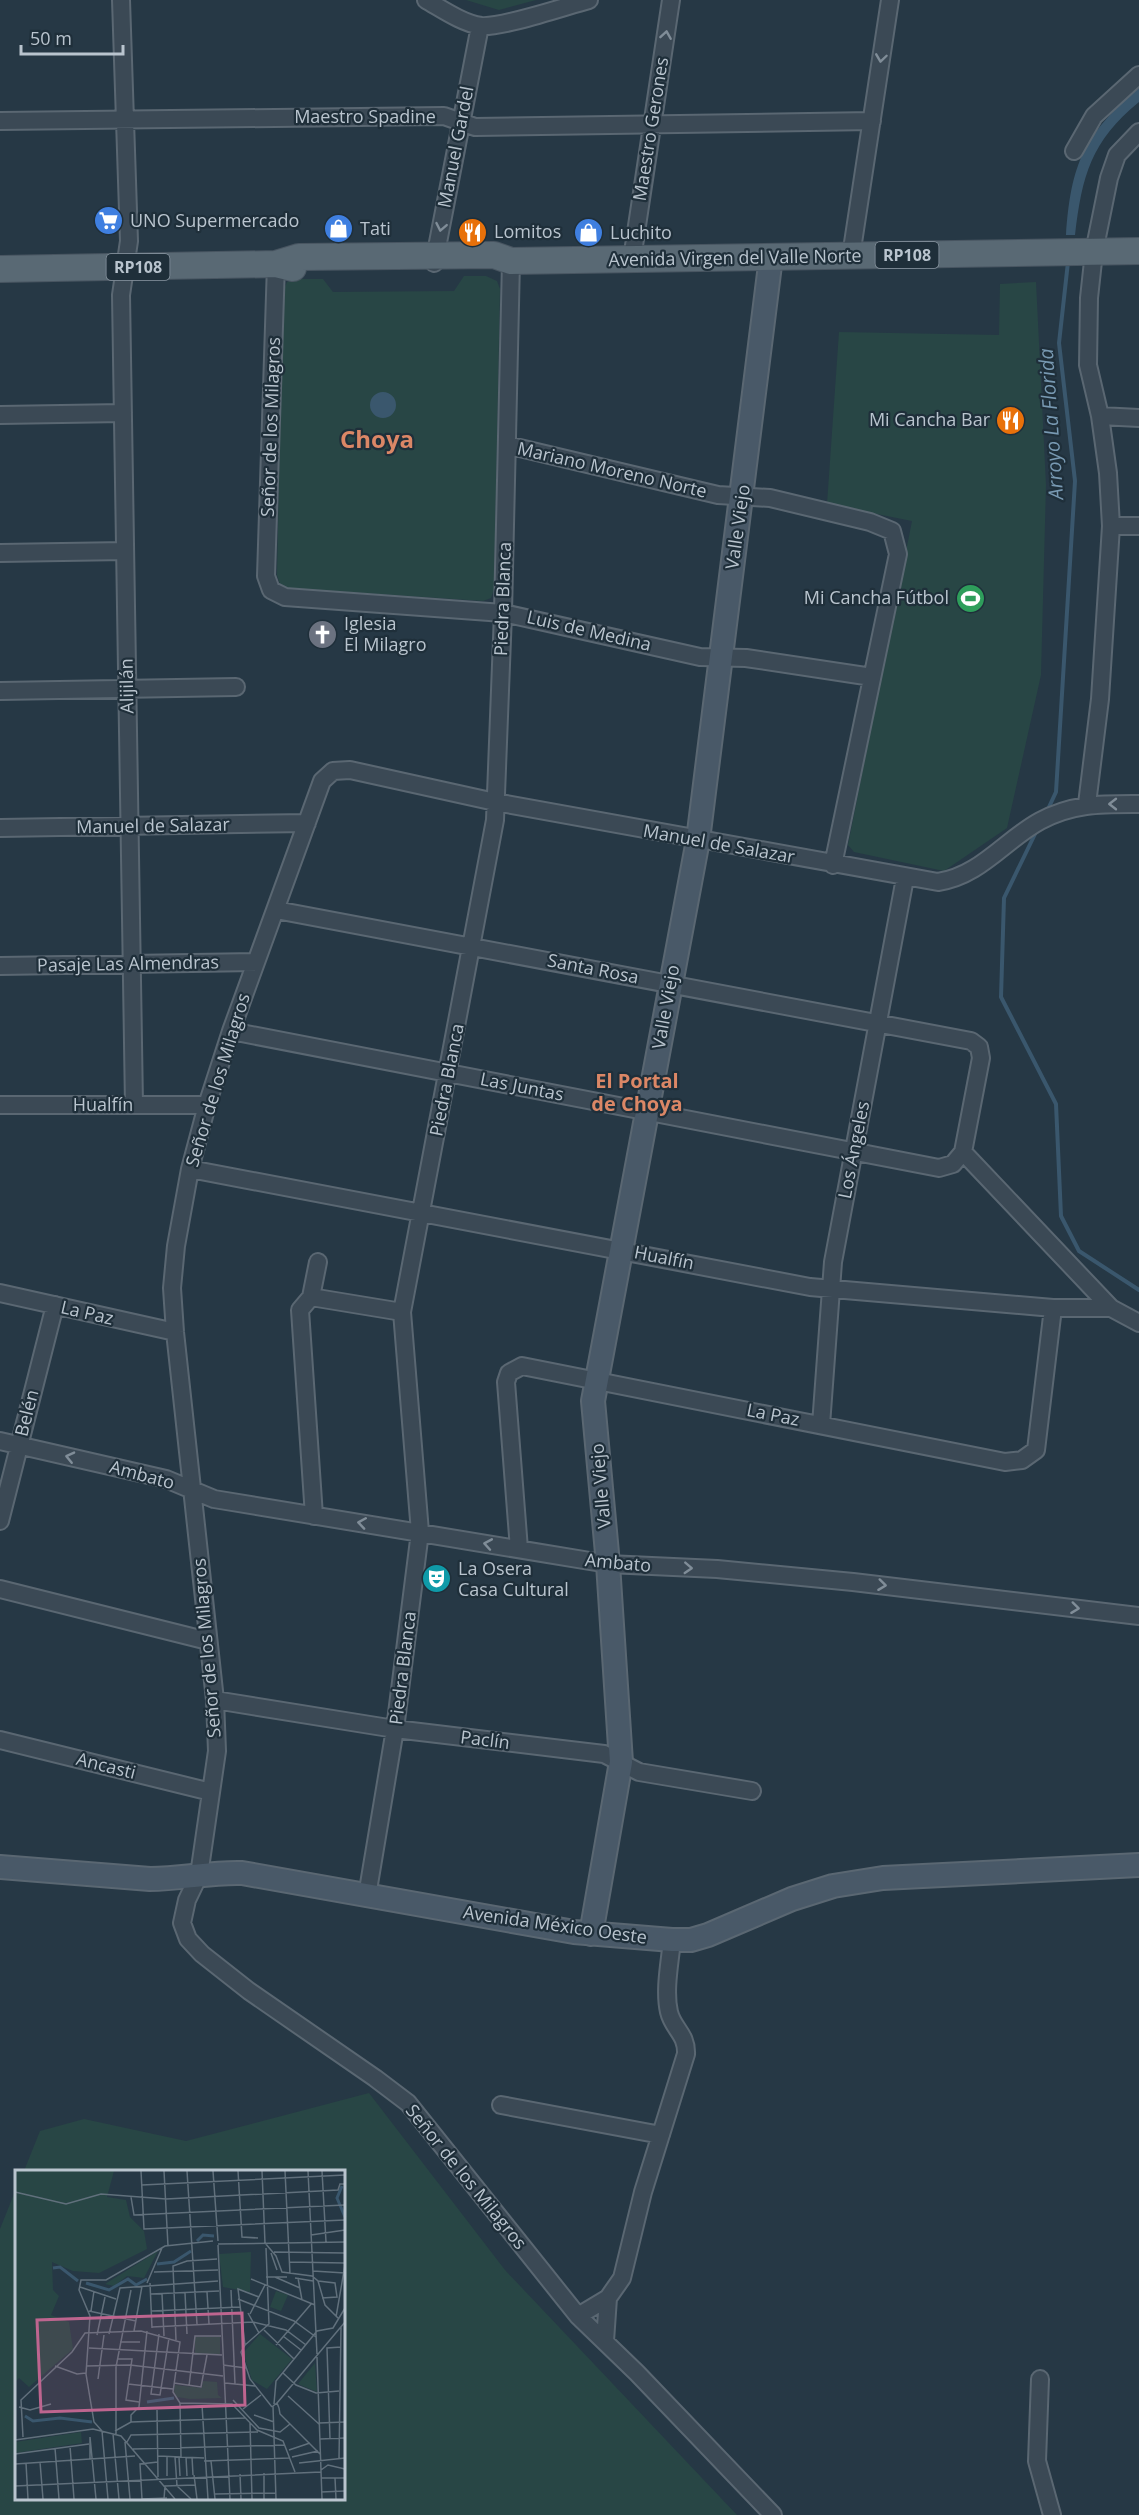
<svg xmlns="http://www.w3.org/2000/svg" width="1139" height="2515" font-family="'Open Sans',sans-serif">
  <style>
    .green { fill: #284645 }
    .water { fill: #3a576d }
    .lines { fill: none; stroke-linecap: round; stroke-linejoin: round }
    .stream { stroke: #3a576d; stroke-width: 4 }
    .street-casing { stroke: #5a6772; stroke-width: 20 }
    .secondary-casing { stroke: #5a6772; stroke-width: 26 }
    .primary-casing { stroke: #485561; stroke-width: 28 }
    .street { stroke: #3b4955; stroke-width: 16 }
    .secondary { stroke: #495968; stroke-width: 22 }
    .primary { stroke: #596974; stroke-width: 26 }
    .oneway { stroke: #808d98 }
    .labels { text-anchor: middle; stroke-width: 4.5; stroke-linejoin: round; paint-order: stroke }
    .shield { fill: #1f2f3a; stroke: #8b97a2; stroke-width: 1.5 }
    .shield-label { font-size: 16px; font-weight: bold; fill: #b9c4ce }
    .street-label { font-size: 18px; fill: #b9c4ce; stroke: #1f2f3a }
    .poi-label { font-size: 18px; fill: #b9c4ce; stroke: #1f2f3a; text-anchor: start }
    .water-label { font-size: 20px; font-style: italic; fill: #7899b2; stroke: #1f2f3a }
    .neighbourhood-label { font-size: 20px; font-weight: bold; fill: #db8766; stroke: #1f2f3a }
    .district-label { font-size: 24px; font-weight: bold; fill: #db8766; stroke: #1f2f3a }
    .inset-river { fill: none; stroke: #3a576d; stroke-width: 3 }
    .inset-road { fill: none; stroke: #61707c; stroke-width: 1.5 }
    .view { fill: #be658f; fill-opacity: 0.15; stroke: #be658f; stroke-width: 3 }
    .inset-edge { fill: none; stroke: #b9c4ce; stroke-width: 3 }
  </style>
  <rect width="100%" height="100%" fill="#263845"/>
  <path class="green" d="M466,0h70l-37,10z
    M464,276h22l11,5 3,8 -6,300 -3,9 -8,3 -195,-13 -8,-4 -3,-9 6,-283 4,-10 9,-3h27l10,13 121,-1z
    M1036,282l10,203 -5,190 -34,153 -63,43 -90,-19 -6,-7 64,-324 -85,-17 12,-172 160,3 1,-51z
    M369,2093l136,177 232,245h-737v-286l16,-40v309h328v-326l-320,-1 16,-40 44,-12 102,22z"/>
  <path class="water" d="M1139,88v14c-48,39 -57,74 -64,133h-9c5,-71 18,-101 73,-147z
    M370 405a13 13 0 1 1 26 0a13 13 0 1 1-26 0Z"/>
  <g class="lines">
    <path class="stream" d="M1049,807l7,-15 19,-311 -16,-138 9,-81
      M1035,834l-31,64 -3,99 55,107 5,112 18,35 60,39"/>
    <defs>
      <path id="street" d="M121,0l8,241 -8,54 13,810
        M426,0c16,9 36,23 55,26 21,2 85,-20 108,-26
        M0,121l444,-5 31,11 397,-6
        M1074,151l20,-35 45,-41
        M851,256l39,-256
        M632,259l39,-259
        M434,263l46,-237
        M276,264l-10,312 5,14 14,7 218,16 197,44 46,1 126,19
        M0,415l123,-2
        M1100,416l39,2
        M507,445l211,50 52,3 100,24 22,9 6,23 -65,311
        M1111,526h28
        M0,553l125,-2
        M0,691l236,-4
        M1087,804l13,-105 11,-173 -3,-53 -8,-57 -12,-51 1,-67 5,-46 15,-74 8,-23 22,-23
        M0,828l307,-5
        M0,966l256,-4
        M231,1031l708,137 14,-4 10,-12 18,-94 -2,-11 -8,-6 -695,-131
        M0,1105h207
        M963,1152l148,156
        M190,1169l620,118 243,21h58l28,15
        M0,1293l175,39
        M311,1297l91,15
        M821,1425l12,-163 72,-384
        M0,1441l166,38 48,20 394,65 109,5 136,13 286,34
        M314,1516l-14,-206 11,-13 7,-35
        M0,1521l55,-216
        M519,1549l-13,-167 3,-9 13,-7 483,96 17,-2 14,-10 17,-142
        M0,1589l208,52
        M215,1700l180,29 209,25 35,18 113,19
        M0,1740l211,52
        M367,1896l28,-167 25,-197 -18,-220 93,-492 8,-207 8,-352
        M501,2105l160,30
        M578,2316l30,-18 14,-20 21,-86 43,-138c1,-20 -13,-25 -17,-42 -5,-22 1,-50 3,-72
        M605,2341l3,-43
        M1040,2379l-3,82 15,54
        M773,2515l-136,-142 -59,-57 -170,-213 -33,-25 -126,-87 -47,-37 -14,-15 -6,-16 5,-23 12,-25 18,-124 -2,-51 -40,-368 -3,-44 4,-42 14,-77 17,-64 24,-74 91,-250 11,-10 17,-1 145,32 443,80c42,-6 67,-42 102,-61 33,-18 63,-17 99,-17"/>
      <path id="secondary" d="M0,1867l150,12c31,0 61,-7 92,-6l332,59 98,8h19l17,-5 84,-36 41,-13 50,-8 256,-13
        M591,1934l30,-172 -13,-198 -15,-163 105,-561 73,-583"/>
      <path id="primary" d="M276,264l23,-7 195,-2 17,6 628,-10
        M0,269l276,-5 17,4"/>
    </defs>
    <use href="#street" class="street-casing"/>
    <use href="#secondary" class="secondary-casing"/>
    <use href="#primary" class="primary-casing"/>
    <use href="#street" class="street"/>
    <use href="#secondary" class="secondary"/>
    <use href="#primary" class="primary"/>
  </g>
  <defs><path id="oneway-chevron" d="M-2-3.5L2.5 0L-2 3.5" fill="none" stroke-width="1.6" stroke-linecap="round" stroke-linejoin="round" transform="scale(1.5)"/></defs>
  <g class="oneway">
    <use href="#oneway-chevron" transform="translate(666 35) rotate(-81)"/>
    <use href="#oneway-chevron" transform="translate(881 58) rotate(98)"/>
    <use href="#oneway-chevron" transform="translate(441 227) rotate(101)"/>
    <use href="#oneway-chevron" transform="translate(1113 804) rotate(180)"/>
    <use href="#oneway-chevron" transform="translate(70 1457) rotate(-167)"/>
    <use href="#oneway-chevron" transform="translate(362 1523) rotate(-171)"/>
    <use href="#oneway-chevron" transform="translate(488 1544) rotate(-170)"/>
    <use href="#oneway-chevron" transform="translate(688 1568) rotate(3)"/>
    <use href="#oneway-chevron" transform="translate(882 1585) rotate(7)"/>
    <use href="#oneway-chevron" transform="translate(1075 1608) rotate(7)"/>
  </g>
  <defs>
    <symbol id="supermarket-disc" viewBox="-11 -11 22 22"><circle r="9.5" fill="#3f7fe0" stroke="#1f2f3a"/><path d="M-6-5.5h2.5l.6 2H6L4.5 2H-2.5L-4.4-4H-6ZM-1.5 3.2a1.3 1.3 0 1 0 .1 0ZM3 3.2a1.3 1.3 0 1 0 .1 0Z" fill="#fff"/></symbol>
    <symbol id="shop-disc" viewBox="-11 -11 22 22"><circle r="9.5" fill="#3f7fe0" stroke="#1f2f3a"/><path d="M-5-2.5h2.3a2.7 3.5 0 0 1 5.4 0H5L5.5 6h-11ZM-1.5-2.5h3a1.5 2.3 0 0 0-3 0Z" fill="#fff"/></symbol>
    <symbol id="restaurant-disc" viewBox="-11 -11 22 22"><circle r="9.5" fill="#e8710a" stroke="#1f2f3a"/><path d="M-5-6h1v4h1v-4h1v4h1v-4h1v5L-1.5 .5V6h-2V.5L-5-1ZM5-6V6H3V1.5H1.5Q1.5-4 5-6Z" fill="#fff"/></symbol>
    <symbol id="stadium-disc" viewBox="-11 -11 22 22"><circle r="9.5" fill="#2e9e5b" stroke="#1f2f3a"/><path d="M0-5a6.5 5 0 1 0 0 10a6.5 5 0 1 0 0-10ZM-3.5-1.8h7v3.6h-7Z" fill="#fff"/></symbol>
    <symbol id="church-disc" viewBox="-11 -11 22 22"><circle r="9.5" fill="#6b7280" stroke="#1f2f3a"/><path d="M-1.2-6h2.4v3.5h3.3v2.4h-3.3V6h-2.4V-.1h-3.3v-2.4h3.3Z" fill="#fff"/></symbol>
    <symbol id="theatre-disc" viewBox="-11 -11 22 22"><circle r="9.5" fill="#0f9aa8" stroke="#1f2f3a"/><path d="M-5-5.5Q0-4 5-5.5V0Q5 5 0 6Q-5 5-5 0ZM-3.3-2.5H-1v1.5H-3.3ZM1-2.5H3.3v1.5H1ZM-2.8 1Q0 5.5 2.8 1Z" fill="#fff"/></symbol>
  </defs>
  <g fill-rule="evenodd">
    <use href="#supermarket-disc" x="92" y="204" width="33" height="33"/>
    <use href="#shop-disc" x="322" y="212" width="33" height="33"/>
    <use href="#restaurant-disc" x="456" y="216" width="33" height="33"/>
    <use href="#shop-disc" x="572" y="216" width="33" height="33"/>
    <use href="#restaurant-disc" x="994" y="404" width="33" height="33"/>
    <use href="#stadium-disc" x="954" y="582" width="33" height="33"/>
    <use href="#church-disc" x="306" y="618" width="33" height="33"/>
    <use href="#theatre-disc" x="420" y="1562" width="33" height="33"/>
  </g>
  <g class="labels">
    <g class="shield">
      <rect x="875.5" y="242" width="63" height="26" rx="4.5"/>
      <rect x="106.5" y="254" width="63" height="26" rx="4.5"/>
    </g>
    <g class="shield-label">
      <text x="907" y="261">RP108</text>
      <text x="138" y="273">RP108</text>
    </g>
    <g class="street-label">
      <text x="365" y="123">Maestro Spadine</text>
      <text transform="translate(651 129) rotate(-81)" y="6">Maestro Gerones</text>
      <text transform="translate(456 147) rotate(-79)" y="6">Manuel Gardel</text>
      <text transform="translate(735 258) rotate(-1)" y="6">Avenida Virgen del Valle Norte</text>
      <text transform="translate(271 427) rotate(-88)" y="6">Señor de los Milagros</text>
      <text transform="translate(612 470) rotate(13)" y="6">Mariano Moreno Norte</text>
      <text transform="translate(738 527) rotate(-82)" y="6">Valle Viejo</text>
      <text transform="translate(503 599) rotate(-88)" y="6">Piedra Blanca</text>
      <text transform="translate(589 631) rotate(13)" y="6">Luis de Medina</text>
      <text transform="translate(127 686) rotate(-91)" y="6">Alijilán</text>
      <text transform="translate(153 826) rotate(-1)" y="6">Manuel de Salazar</text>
      <text transform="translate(719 844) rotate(10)" y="6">Manuel de Salazar</text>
      <text transform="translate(128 964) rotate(-1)" y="6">Pasaje Las Almendras</text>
      <text transform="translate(593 969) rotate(11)" y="6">Santa Rosa</text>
      <text transform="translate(666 1007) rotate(-80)" y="6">Valle Viejo</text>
      <text transform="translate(218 1080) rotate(-73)" y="6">Señor de los Milagros</text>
      <text transform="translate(447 1080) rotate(-79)" y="6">Piedra Blanca</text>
      <text transform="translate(522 1087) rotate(11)" y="6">Las Juntas</text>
      <text x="103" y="1111">Hualfín</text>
      <text transform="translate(854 1150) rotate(-79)" y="6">Los Ángeles</text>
      <text transform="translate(664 1258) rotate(11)" y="6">Hualfín</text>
      <text transform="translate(87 1313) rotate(13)" y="6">La Paz</text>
      <text transform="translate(27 1413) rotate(-76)" y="6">Belén</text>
      <text transform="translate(773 1415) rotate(11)" y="6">La Paz</text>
      <text transform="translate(142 1475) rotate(15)" y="6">Ambato</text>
      <text transform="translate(601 1486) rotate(-95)" y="6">Valle Viejo</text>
      <text transform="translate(618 1563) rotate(5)" y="6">Ambato</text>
      <text transform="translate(207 1648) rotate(-95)" y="6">Señor de los Milagros</text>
      <text transform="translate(403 1668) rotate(-83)" y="6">Piedra Blanca</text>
      <text transform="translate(485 1740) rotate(7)" y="6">Paclín</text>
      <text transform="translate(106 1766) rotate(14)" y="6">Ancasti</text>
      <text transform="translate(555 1925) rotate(8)" y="6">Avenida México Oeste</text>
      <text transform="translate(466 2177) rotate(51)" y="6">Señor de los Milagros</text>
    </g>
    <g class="poi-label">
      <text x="130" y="227">UNO Supermercado</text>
      <text x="360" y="235">Tati</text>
      <text x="494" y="238">Lomitos</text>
      <text x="610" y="239">Luchito</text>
      <text x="990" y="426" text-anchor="end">Mi Cancha Bar</text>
      <text x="949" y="604" text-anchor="end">Mi Cancha Fútbol</text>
      <text x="344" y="630">Iglesia<tspan x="344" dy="21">El Milagro</tspan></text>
      <text x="458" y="1575">La Osera<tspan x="458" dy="21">Casa Cultural</tspan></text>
    </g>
    <g class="water-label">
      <text transform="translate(1051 424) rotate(-94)" y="7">Arroyo La Florida</text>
    </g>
    <g class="neighbourhood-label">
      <text x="637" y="1088">El Portal<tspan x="637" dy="23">de Choya</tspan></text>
    </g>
    <g class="district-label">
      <text x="377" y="448">Choya</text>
    </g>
  </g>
  <g transform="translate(15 2170)">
    <rect width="330" height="330" fill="#263845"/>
    <path d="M0,1h99l-7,26 19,3 4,17 14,14 3,18 -48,24 -26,-2 -21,-9 1,28 6,6 -8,19 18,7 4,27 -44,38 -10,-9 -4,4zM143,81l-14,27 -17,-2 -13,10 -9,-2zM236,82l-1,40 -27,-5 -4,-33zM261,121l12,4 -7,16 -11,-4zM245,164l32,25 -25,30 -15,-9 -9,-27zM180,167h25v17l-25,1zM300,193l2,29 -19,-8zM188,211l14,1 1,13 4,3 -32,1 -13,-2 -3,-5 1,-7 27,3zM66,262l1,11 -67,10v-11z" fill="#284645"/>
    <path class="inset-river" d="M327,16l-5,12 8,19M182,71l6,-6 11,1M142,94l17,-2 17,-11M38,98l7,-1 18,14M71,113l23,7 19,-11 8,6 11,-6M132,232l27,-4M10,246l8,5 27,-3 32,4"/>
    <path class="inset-road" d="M126,1l3,58 201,-9M149,1l4,75M172,1l10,153M198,1l5,70M223,1l4,66 16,1M247,1l3,72 11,13 6,16 30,4 6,5 7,24 14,14M270,1l5,103M293,1l9,183M307,1l4,71M127,15l203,-10M0,22l51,12 35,-10 65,5 172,-9 2,-6h5M116,27l3,18 211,-10M296,65l34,-5M203,74l127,-2M203,75l12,254M259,82l71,1M256,83l6,17M274,92l56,1M298,101l32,2M139,102l64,-2M251,107h21M260,107l25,11M280,108l18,3M283,108l4,22M236,109l64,26M303,111l17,2 2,14 -15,1M132,113l15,-35M135,113l2,45M65,117l36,12M216,120l4,94M192,122l2,32M170,123l2,41M136,124l68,-3M147,124l2,42M244,127l-21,-8 7,56 -4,7 9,27 22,28M223,129l56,22 22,16M74,141l47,10M76,141l3,-20M137,141l88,-4M233,143l11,20M235,144l15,-29M321,147l9,-52M137,157l101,-5 33,8 20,15M249,160l30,29M119,161l8,-45M94,164l11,-46 98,-7M144,164l-8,60 9,1 9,-57M82,165l8,-38M268,166l18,14M161,170l-3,-74 14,-5 30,-2M105,172h20M230,175l24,-21 -3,-76M261,175l36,-42M74,178l133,7M302,187l5,142M102,189h15l-6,41 13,2M208,195l23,3M40,196l22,8 9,-1M71,196l44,-1 93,11M268,203l13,12 20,8 23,-2M83,209l6,-44M159,213l27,4 6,-32M210,213l30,3M113,214l45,5M174,216l6,-50h26M273,226l31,28M218,230l26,28 21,4 10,-8M165,233l52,1 25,26 26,11 12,31M262,233l68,-81M259,234l2,-23 41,-50 16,-3 12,-20M187,235l6,94M4,237l11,3 21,-6M264,238l1,6 40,40M228,239l18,-14M142,240l1,67M239,245l20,7M116,252v-7l8,-8 8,-76M235,253l2,76M304,253l26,-1M87,261l6,68M87,261l-8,-9 -8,-48 4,-58 -11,-26 2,-10h25l59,-34 48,-5M100,261l16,-9 114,-4M98,264l6,65M101,265v-68l15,-77M8,267l-2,-37 51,-48 13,-19 56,-2 39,11 -7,50 7,11 1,54M305,269l25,-1M315,269l-3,-91 14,-1M0,270l78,-11 28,7 54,63M110,272l5,57M112,272l4,-7 127,-3M55,276l4,53M40,278l4,51M118,279l152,-4M274,280l21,-7M0,284l74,-10M143,286l46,2M152,286v20M160,287l2,29 14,13M164,287l1,19M171,287l1,19M177,287l1,18M277,287l26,-6M75,289v-22l6,62M324,289l2,-132M189,291l85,-3M196,291l4,38M25,292l3,37M11,293l2,36M284,293l46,-5M0,294l120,-8M306,300l7,-5 17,4M249,303v26M225,304l1,25M179,305l3,24M306,308h24M320,308l1,21M0,316l306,-14M306,322l24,-1M200,324l61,-1M127,329l-2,-35 18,-2M127,329l25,-1M149,329l1,-13 30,-1M261,329l-3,-93 4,-3 2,5"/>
    <path class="view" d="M227,143l3,92 -204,7 -4,-92z"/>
    <rect width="330" height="330" class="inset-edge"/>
  </g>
  <path d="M21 45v9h102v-9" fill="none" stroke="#b9c4ce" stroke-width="3"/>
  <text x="30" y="45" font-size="18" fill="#b9c4ce" stroke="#1f2f3a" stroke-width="4.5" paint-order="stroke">50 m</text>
</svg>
